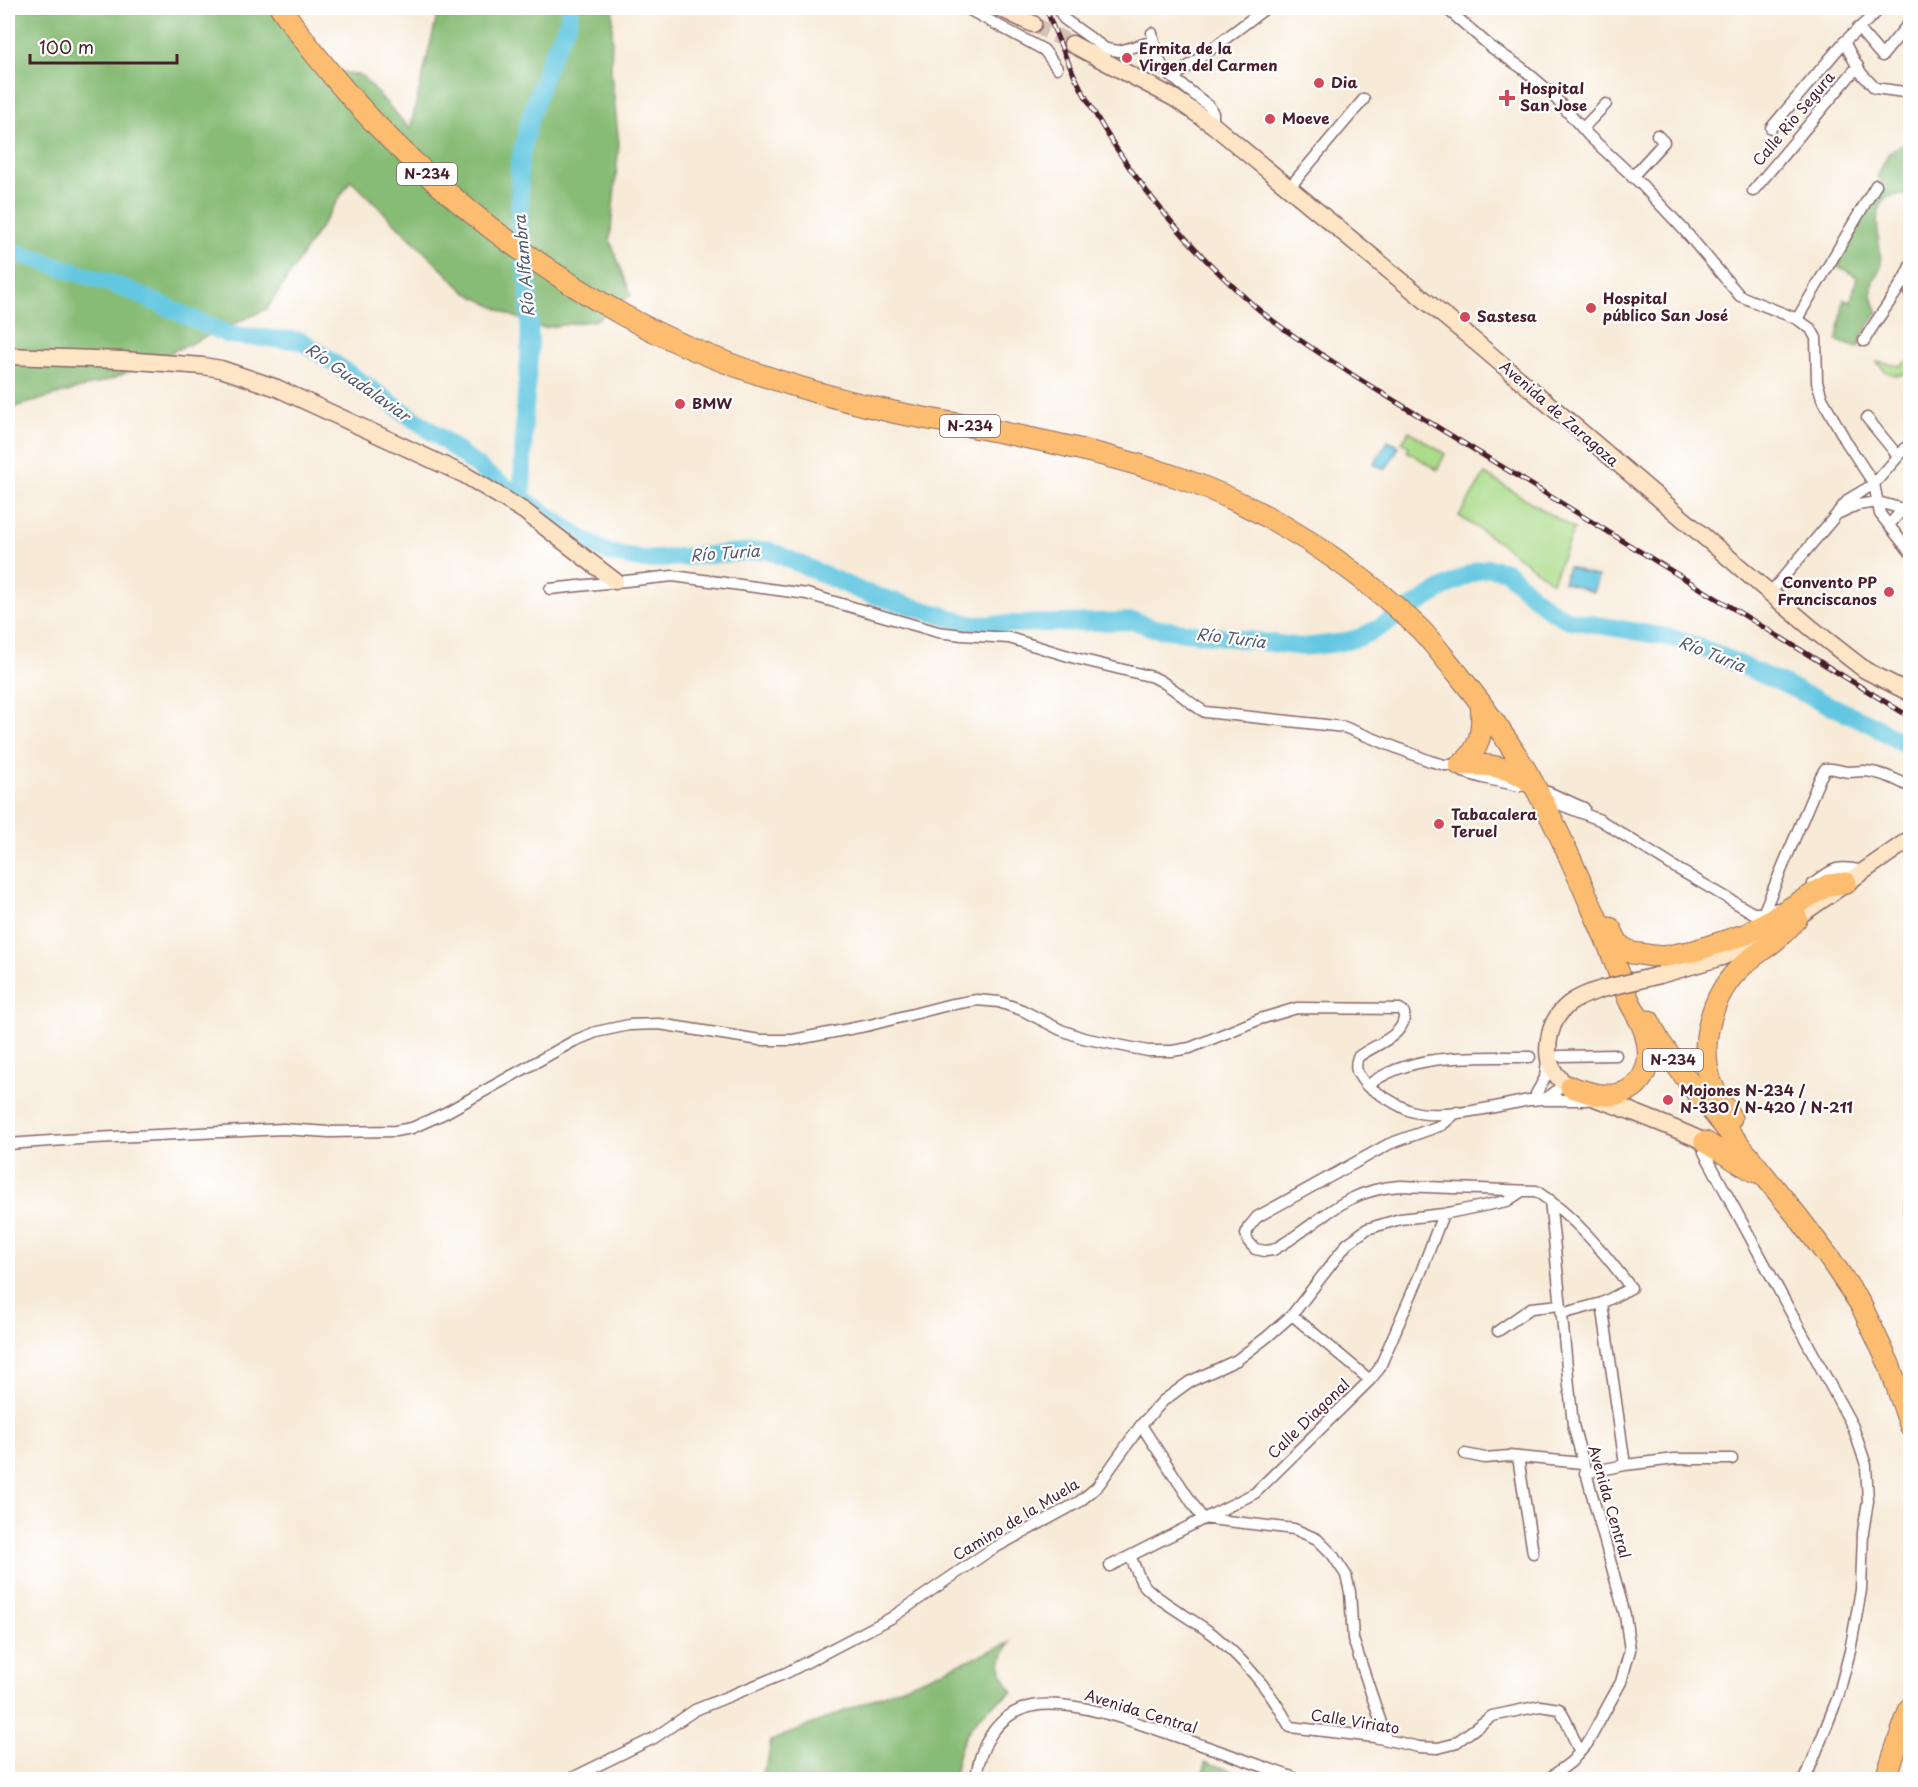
<svg xmlns="http://www.w3.org/2000/svg" width="1918" height="1787" font-family="'Playpen Sans',sans-serif">
  <style>
    .green { fill: #aadc8a; stroke: #7a7e5a; stroke-width: 1.5 }
    .forest { fill: #87bc76; stroke: #686e50; stroke-width: 1.5 }
    .water { fill: #63c7e1; stroke: #567386; stroke-width: 1.5 }
    .lines { fill: none; stroke-linecap: round; stroke-linejoin: round }
    .river { stroke: #63c7e1; stroke-width: 18 }
    .secondary-tunnel { stroke: #d4c1b5; stroke-width: 16; stroke-dasharray: 16 8; stroke-linecap: butt }
    .street-casing { stroke: #876667; stroke-width: 13 }
    .secondary-casing { stroke: #876667; stroke-width: 19 }
    .highway-casing { stroke: #876667; stroke-width: 23 }
    .street { stroke: #fff; stroke-width: 10 }
    .secondary { stroke: #fee5c5; stroke-width: 16 }
    .highway { stroke: #fcbd6f; stroke-width: 21 }
    .rail-casing { stroke: #4a1f2b; stroke-width: 5 }
    .rail { stroke: #fff; stroke-width: 3; stroke-dasharray: 9; stroke-linecap: butt }
    .secondary-bridge-casing { stroke: #876667; stroke-width: 19; stroke-linecap: butt }
    .secondary-bridge { stroke: #fee5c5; stroke-width: 16 }
    .poi-dot { fill: #d1495b; stroke: #fff; stroke-width: 2 }
    .labels { text-anchor: middle; stroke-width: 4.5; stroke-linejoin: round; paint-order: stroke }
    .shield { fill: #fff; stroke: #80626b; stroke-width: 1.5 }
    .shield-label { font-size: 14px; font-weight: bold; fill: #4a1f2b }
    .poi-label { font-size: 15px; font-weight: bold; fill: #4a1f2b; stroke: #fff; text-anchor: start }
    .street-label { font-size: 15px; fill: #4a1f2b; stroke: #fff }
    .water-label { font-size: 16px; font-style: italic; fill: #535a6b; stroke: #fff }
  </style>
  <rect width="100%" height="100%" fill="#fff"/>
  <filter id="ink" filterUnits="userSpaceOnUse"><feTurbulence type="fractalNoise" baseFrequency=".0167" numOctaves="2"/><feDisplacementMap in="SourceGraphic" scale="12" xChannelSelector="R" yChannelSelector="G"/><feConvolveMatrix kernelMatrix="1 2 1 2 8 2 1 2 1" color-interpolation-filters="sRGB"/></filter>
  <filter id="wash" filterUnits="userSpaceOnUse"><feTurbulence type="fractalNoise" baseFrequency=".008" numOctaves="4" result="noise"/><feDisplacementMap in="SourceGraphic" scale="24" xChannelSelector="R" yChannelSelector="G"/><feGaussianBlur stdDeviation="1.35" result="paint"/><feColorMatrix in="noise" values="0 0 0 0 0 0 0 0 0 0 0 0 0 0 0 0 0 1.4 0 .05"/><feComposite in="paint" operator="in"/></filter>
  <g filter="url(#wash)">
    <rect width="100%" height="100%" fill="#f7ead7"/>
    <path class="green" d="M1910,360v12c-15,6 -23,3 -33,-10l23,4z
      M1409,431l36,23 -8,16 -30,-19 2,-5 -7,-4z
      M1485,474l89,55 -22,53 -52,-39 -41,-27z"/>
    <path class="forest" d="M8,8h264l55,61 35,7 48,53 29,-121h174l-2,63 8,72 -9,97 21,55 -35,25 -53,8 -33,-13 -45,-23 -114,-112 -84,129 -155,70 -97,28 -7,1z
      M1910,139v56c-6,0 -14,-1 -19,1 -24,7 -9,52 -10,69 -1,6 -6,10 -8,16 -3,10 0,23 5,31l-15,22 -5,14 -21,-7 7,-42 7,2 6,-24 -19,-11 44,-85 -5,-4 11,-23z
      M1010,1643c-13,19 -11,32 3,49 -38,21 -55,44 -59,87h-196l9,-15 4,-23z
      M1205,1762l52,17h-53z"/>
    <path class="water" d="M1388,441l11,6 -14,23 -11,-6z
      M1568,567l30,10 -5,15 -30,-10z"/>
    <g class="lines">
      <path class="river" d="M8,250l116,38 105,47 73,6 135,94 51,40 97,66 24,12 35,7 124,-10 95,42 111,33 161,-4 18,7 150,19 34,-4 21,-5 17,-8 75,-46 28,-14 9,-2 11,1 8,2c20,18 39,40 64,49l103,18 42,15 156,71 39,24
        M522,498l2,-79 6,-75 -2,-61 -9,-51 1,-30 -1,-37 10,-44 20,-60 19,-38 2,-15"/>
    </g>
  </g>
  <g filter="url(#ink)">
    <g class="lines">
      <path class="secondary-tunnel" d="M1033,24l39,20"/>
      <defs>
        <path id="street" d="M966,8l78,42 13,18
          M1058,8l6,11 42,30 13,2 35,-10
          M1446,8l45,39 31,21 27,23 40,45 52,48 43,46 56,66 57,23 14,10 5,9 1,44 5,16 25,45 27,41 6,30 30,38
          M1858,28l24,28 28,-34
          M1152,33c4,17 6,34 21,45
          M1844,42l17,31 14,15 29,4 6,-1
          M1213,125v-12l-4,-7 -36,-28 93,-70
          M1583,128l23,-24
          M1771,128l73,-86 37,-34
          M1632,177l32,-35 -7,-7
          M1289,188l75,-89
          M1753,191l105,-125
          M1910,287v7
          M1797,319l79,-134
          M1864,341c14,-26 35,-47 46,-75
          M1867,418l31,38
          M1838,512l11,-13 25,-15 36,-41
          M1889,525l15,-17
          M550,589l123,-13 134,18 131,38 24,3 47,3 66,20 78,19c19,8 34,25 52,35l139,15 86,34 15,4h15
          M1770,593l67,-79 20,-9 21,-3 32,9
          M1463,772l20,6 37,8
          M1548,792l36,16
          M1543,798l57,22 76,48 77,45h6l19,-5
          M1813,884c22,-17 24,-19 52,-13
          M1764,911l56,-133 5,-9c9,-2 16,3 25,3 4,0 9,-1 14,-1 17,1 32,8 46,16
          M1559,1056l57,-1
          M1530,1057c-54,1 -118,-6 -163,29 13,8 27,18 41,24 30,12 89,-4 121,-10 15,0 26,-4 34,-18
          M1536,1094l9,-16 2,-18
          M1545,1100h42
          M1457,1112l-15,13 -53,19 -132,73 -9,11 -2,6 2,7 7,8 10,2 8,-1c47,-26 68,-60 127,-64l136,5c38,25 68,61 95,97l-29,15 -41,11
          M1705,1142l-1,10 149,275 13,38 2,36 -5,31 -2,58 -11,61 -12,46 -33,83
          M8,1144l86,-6 189,-9 46,3 66,-1 17,-3 33,-15 129,-72 22,-9 33,-7 30,-1 101,16h33l77,-15 78,-20 29,-5 22,2 23,8 39,20 22,8 65,13h24l18,-3 70,-29 37,-11 103,1 4,4c3,23 -31,32 -46,44 -5,13 1,19 9,29
          M1910,1196l-1,8 1,23
          M1602,1303l23,162
          M1292,1315l78,65
          M1498,1331l33,-23 29,-3
          M1141,1425l61,93 92,11 23,10 15,15 14,21 4,17 3,47 33,99
          M1465,1454l20,4 24,-2 73,7
          M1518,1457l15,96
          M1585,1473l40,-8 50,-6h57
          M1130,1556c4,8 7,17 11,25 9,16 57,41 74,55 30,25 57,57 75,91l84,10 45,10 19,1 16,-4 38,-28 48,-10 19,3c10,13 13,29 21,43
          M1110,1566l145,-73 115,-113 9,-11 42,-97 22,-58
          M568,1780l86,-42 41,-28 91,-37 86,-45 19,-10 98,-67 90,-49 18,-15 44,-62 22,-24 26,-19 48,-22 30,-23 25,-22 55,-71 20,-15 33,-10 43,-5 64,-13 15,-10
          M976,1780c3,-34 21,-67 57,-74 42,-8 113,20 154,34 38,13 75,26 113,40
          M1542,1780l9,-3 20,-15 16,-18 34,-62 9,-32 -5,-35 -52,-190 -23,-225"/>
        <path id="secondary" d="M1000,8l33,16
          M1072,44l102,54 39,27 265,219 332,283 55,43 45,23
          M8,356l115,4 80,6 18,3 56,19 188,87 59,36 91,70
          M1660,975l62,-18 45,-19 143,-99
          M1602,989c-26,8 -45,17 -52,45 -4,17 -2,34 11,46 16,14 40,20 59,27 28,11 57,22 85,35"/>
        <path id="highway" d="M281,8c88,127 207,232 342,307 79,44 166,72 253,93 44,11 89,16 133,26 57,11 113,24 168,43 91,31 175,87 244,153 13,14 25,30 37,44 25,31 47,62 67,95 31,53 54,110 79,166 9,20 16,42 24,63 5,12 13,22 17,35 7,22 4,47 -18,58 -18,9 -38,2 -56,-4
          M1460,765c22,-1 56,1 72,19
          M1460,765c22,-14 23,-39 21,-62
          M1610,928l9,17 13,8 29,4 33,-6 53,-17 81,-49 18,-2
          M1649,1021l10,20 35,48 104,128 32,42 31,46 28,59 21,61
          M1731,1118c-7,-11 -15,-23 -20,-36 -13,-39 1,-88 30,-115 12,-12 28,-20 40,-32 6,-5 11,-11 16,-17
          M1705,1142l50,30
          M1885,1780l25,-72"/>
      </defs>
      <use href="#street" class="street-casing"/>
      <use href="#secondary" class="secondary-casing"/>
      <use href="#highway" class="highway-casing"/>
      <use href="#street" class="street"/>
      <use href="#secondary" class="secondary"/>
      <use href="#highway" class="highway"/>
      <defs>
        <path id="rail" d="M1046,8c40,113 114,214 204,294 31,28 69,50 104,74l556,341"/>
      </defs>
      <use href="#rail" class="rail-casing"/>
      <use href="#rail" class="rail"/>
      <defs>
        <path id="secondary-bridge" d="M1602,989l58,-14"/>
      </defs>
      <use href="#secondary-bridge" class="secondary-bridge-casing"/>
      <use href="#secondary-bridge" class="secondary-bridge"/>
    </g>
  </g>
  <g class="poi-dot">
    <circle cx="1127" cy="58" r="6"/>
    <circle cx="1319" cy="83" r="6"/>
    <path d="M1504 89h6v6h6v6h-6v6h-6v-6h-6v-6h6z"/>
    <circle cx="1270" cy="119" r="6"/>
    <circle cx="1591" cy="308" r="6"/>
    <circle cx="1465" cy="317" r="6"/>
    <circle cx="680" cy="404" r="6"/>
    <circle cx="1889" cy="592" r="6"/>
    <circle cx="1439" cy="824" r="6"/>
    <circle cx="1668" cy="1100" r="6"/>
  </g>
  <g class="labels">
    <g class="shield">
      <rect x="397" y="163" width="60" height="22" rx="4.5"/>
      <rect x="940" y="415" width="60" height="22" rx="4.5"/>
      <rect x="1643" y="1049" width="60" height="22" rx="4.5"/>
    </g>
    <g class="shield-label">
      <text x="427" y="179">N-234</text>
      <text x="970" y="431">N-234</text>
      <text x="1673" y="1065">N-234</text>
    </g>
    <g class="poi-label">
      <text x="1139" y="54">Ermita de la<tspan x="1139" dy="17">Virgen del Carmen</tspan></text>
      <text x="1331" y="88">Dia</text>
      <text x="1520" y="94">Hospital<tspan x="1520" dy="17">San Jose</tspan></text>
      <text x="1282" y="124">Moeve</text>
      <text x="1603" y="304">Hospital<tspan x="1603" dy="17">público San José</tspan></text>
      <text x="1477" y="322">Sastesa</text>
      <text x="692" y="409">BMW</text>
      <text x="1877" y="588" text-anchor="end">Convento PP<tspan x="1877" dy="17">Franciscanos</tspan></text>
      <text x="1451" y="820">Tabacalera<tspan x="1451" dy="17">Teruel</tspan></text>
      <text x="1680" y="1096">Mojones N-234 /<tspan x="1680" dy="17">N-330 / N-420 / N-211</tspan></text>
    </g>
    <g class="street-label">
      <text transform="translate(1794 119) rotate(-50)" y="5">Calle Rio Segura</text>
      <text transform="translate(1559 414) rotate(41)" y="5">Avenida de Zaragoza</text>
      <text transform="translate(1309 1419) rotate(-44)" y="5">Calle Diagonal</text>
      <text transform="translate(1609 1502) rotate(74)" y="5">Avenida Central</text>
      <text transform="translate(1016 1520) rotate(-31)" y="5">Camino de la Muela</text>
      <text transform="translate(1141 1712) rotate(17)" y="5">Avenida Central</text>
      <text transform="translate(1355 1722) rotate(9)" y="5">Calle Viriato</text>
    </g>
    <g class="water-label">
      <text transform="translate(524 266) rotate(-95)" y="6">Río Alfambra</text>
      <text transform="translate(358 382) rotate(35)" y="6">Río Guadalaviar</text>
      <text transform="translate(725 553) rotate(-4)" y="6">Río Turia</text>
      <text transform="translate(1231 638) rotate(7)" y="6">Río Turia</text>
      <text transform="translate(1712 654) rotate(22)" y="6">Río Turia</text>
    </g>
  </g>
  <rect width="1918" height="1787" fill="none" stroke="#fff" stroke-width="30"/>
  <path d="M30 54v9h147v-9" fill="none" stroke="#4a1f2b" stroke-width="3"/>
  <text x="39" y="54" font-size="18" fill="#4a1f2b" stroke="#ffffff" stroke-width="4.5" paint-order="stroke">100 m</text>
</svg>
